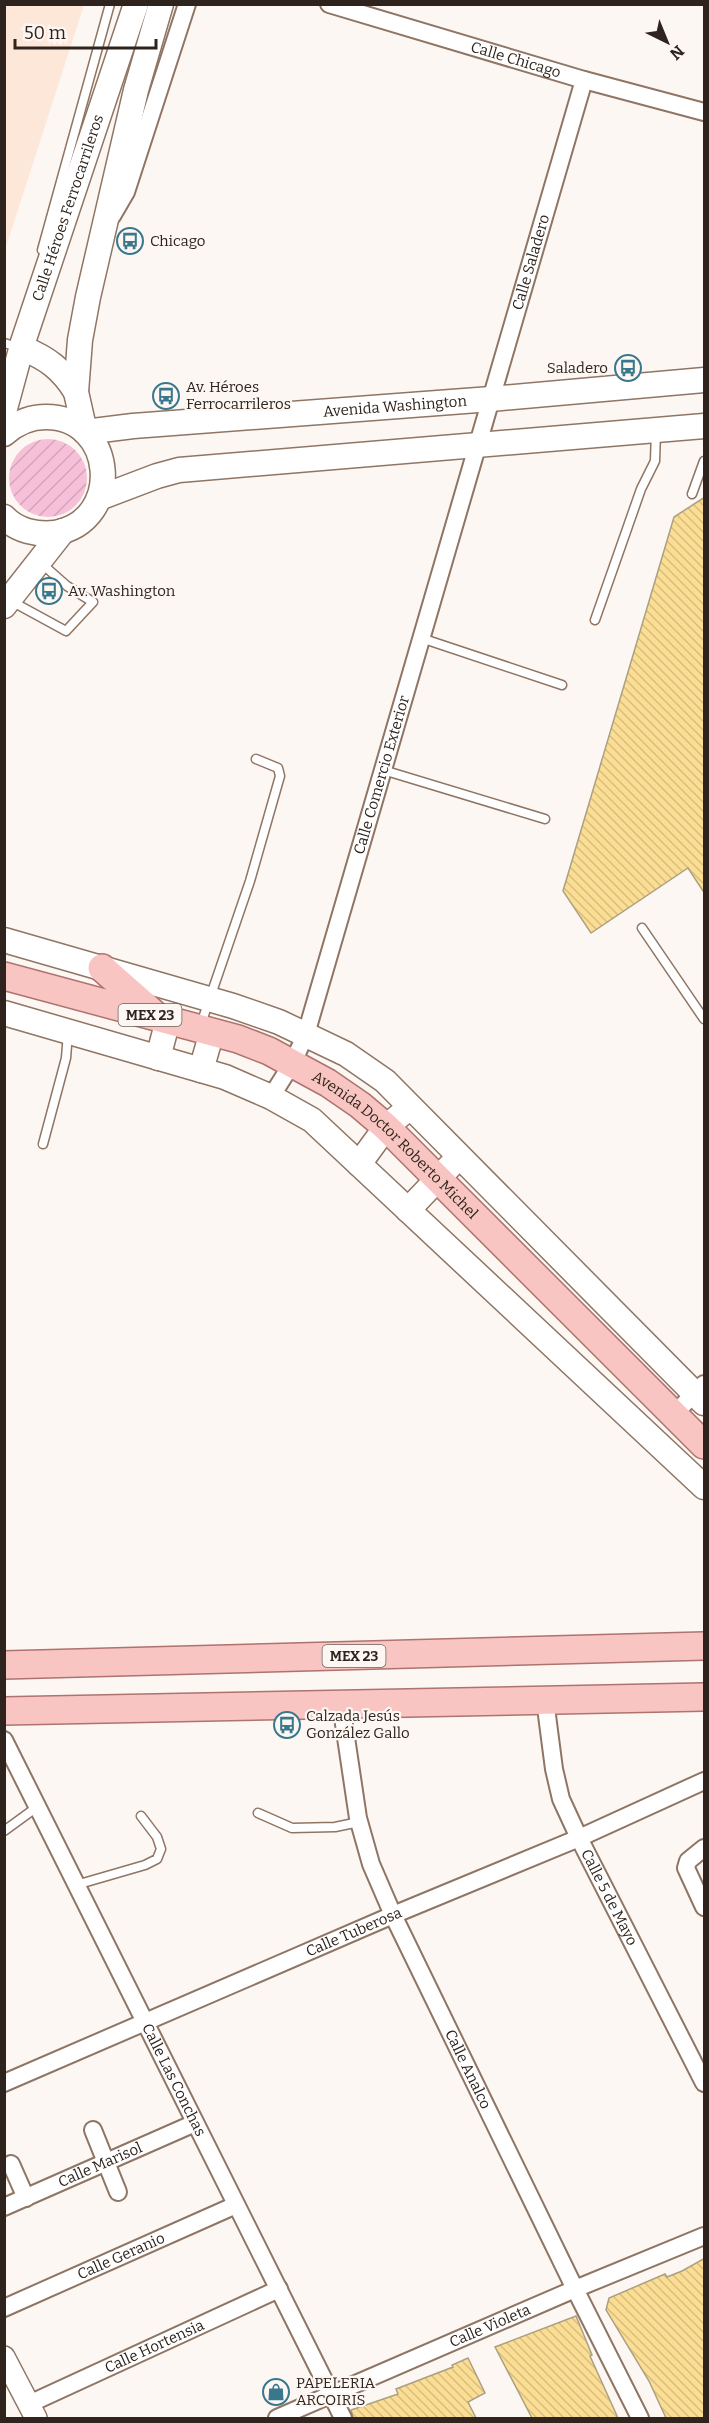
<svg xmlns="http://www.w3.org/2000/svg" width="709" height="2423" font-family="Bitter,serif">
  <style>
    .built { fill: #fde7d8 }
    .garden { fill: url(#garden-furrows) }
    .building { fill: url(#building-back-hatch); stroke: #aba083; stroke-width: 1.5 }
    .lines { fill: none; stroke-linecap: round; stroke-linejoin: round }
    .service-casing { stroke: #8f7564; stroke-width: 11 }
    .minor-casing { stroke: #8f7564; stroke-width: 20 }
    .tertiary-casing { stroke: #8f7564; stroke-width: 24 }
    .secondary-casing { stroke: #8f7564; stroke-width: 27 }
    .primary-casing { stroke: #ae736e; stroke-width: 30 }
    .service { stroke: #fff; stroke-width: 8 }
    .minor { stroke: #fff; stroke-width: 16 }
    .tertiary { stroke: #fff; stroke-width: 21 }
    .secondary { stroke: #fff; stroke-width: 24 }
    .primary { stroke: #f8c5c2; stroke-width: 27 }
    .labels { text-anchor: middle; stroke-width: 4.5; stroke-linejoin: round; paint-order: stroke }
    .shield { fill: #fdf7f3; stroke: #6d635d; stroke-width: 1.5 }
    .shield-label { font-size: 14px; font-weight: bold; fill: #2f241d }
    .street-label { font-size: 15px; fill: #2f241d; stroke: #fdf7f3 }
    .poi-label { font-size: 15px; fill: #2f241d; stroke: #fdf7f3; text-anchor: start }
  </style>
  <defs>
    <pattern id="garden-furrows" width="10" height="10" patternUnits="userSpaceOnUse" patternTransform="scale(1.5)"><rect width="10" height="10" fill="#f7c0d9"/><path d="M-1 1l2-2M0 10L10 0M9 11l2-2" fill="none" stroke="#d4a5ba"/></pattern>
    <pattern id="building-back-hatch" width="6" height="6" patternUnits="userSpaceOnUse" patternTransform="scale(1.5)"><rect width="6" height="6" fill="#fbde93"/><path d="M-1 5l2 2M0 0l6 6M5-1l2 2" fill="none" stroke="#d7be7e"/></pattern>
  </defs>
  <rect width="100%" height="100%" fill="#fdf7f3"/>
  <path class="built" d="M5,4l79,1 -79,245 -1,-245z"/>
  <path class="garden" d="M9 478a39 39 0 1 1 78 0a39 39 0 1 1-78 0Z"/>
  <path class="building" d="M705,497v397l-17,-26 -97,65 -28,-42 111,-374z
    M705,2258v160h-39l-17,-37 -43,-71 3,-12 56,-24 2,3 15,-6z
    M576,2316l16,39 -2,1 28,62h-86l-37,-71z
    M468,2358l17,35 -17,9 8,16h-123l-2,-8 47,-16 -2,-5 57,-22 -1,-2z"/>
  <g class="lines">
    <defs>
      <path id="service" d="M42,250l68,-246
        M4,343l14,4
        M692,494l12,-33
        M11,601l55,30 27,-29 -26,-16 -26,-23
        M595,620l46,-131 14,-28 1,-30
        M421,638l141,47
        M383,770l162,49
        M642,928l62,91
        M201,1024l49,-143 30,-105 -2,-8 -22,-9
        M43,1144l23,-86 2,-25
        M258,1813l34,15 43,-1 24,-5
        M4,1831l33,-24
        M76,1885l69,-20 12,-6 4,-10 -4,-12 -16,-21"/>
      <g id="minor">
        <path id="s1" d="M329,4l255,76 120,32"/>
        <path d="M112,216l14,-24 61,-188"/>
        <path id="s2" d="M271,1097l22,-35 13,-28 278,-954"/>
        <path d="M673,1415l31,-31"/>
        <path id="s3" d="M545,1700l9,69 7,30 18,39 125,245"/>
        <path id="s4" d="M341,1704l17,114 13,46 22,51 182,374 65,129"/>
        <path id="s5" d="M4,1740l339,678"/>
        <path d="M704,1848l-16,13 -2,7 18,39"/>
        <path id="s6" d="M4,2083l389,-168 186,-77 125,-57"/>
        <path d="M93,2130l25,62"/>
        <path d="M11,2164l15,34"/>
        <path id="s7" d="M4,2207l191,-84"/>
        <path id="s8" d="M4,2308l232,-103"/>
        <path id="s9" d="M29,2404l250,-115"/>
        <path id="s10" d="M277,2418l298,-129 129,-53"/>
      </g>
      <path id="tertiary" d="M4,2357l32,61"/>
      <g id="secondary">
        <path id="s11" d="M161,4l-25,86 -48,207 -8,43 -4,52 9,40 48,-6 358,-27 213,-19"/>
        <path d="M22,348c25,10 40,21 54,44"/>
        <path id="s12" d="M4,412l19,-70 113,-338"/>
        <path d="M4,434c12,-11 26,-17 42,-17 70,0 78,104 9,116 -18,2 -38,-2 -51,-16"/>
        <path d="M99,498l58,-22 22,-6 525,-44"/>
        <path d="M4,606l59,-75"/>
        <path d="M4,940l229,66 46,16 67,32 39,27 319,322"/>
        <path d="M4,1013l221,64 46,20 41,23 392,367"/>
        <path d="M158,1058l10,-38"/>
        <path d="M201,1070l11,-38"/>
        <path d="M359,1164l27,-37 24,-20"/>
        <path d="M408,1210l43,-45"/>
      </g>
      <g id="primary">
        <path d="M102,968l51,45"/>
        <path id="s13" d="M4,976l234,63 31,12 59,32 32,22 26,22 318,318"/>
        <path d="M4,1665l700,-19"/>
        <path d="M4,1711l700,-14"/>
      </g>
    </defs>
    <use href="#service" class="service-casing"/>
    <use href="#minor" class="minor-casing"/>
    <use href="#tertiary" class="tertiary-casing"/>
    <use href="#secondary" class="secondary-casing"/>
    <use href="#primary" class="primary-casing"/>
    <use href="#service" class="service"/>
    <use href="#minor" class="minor"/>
    <use href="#tertiary" class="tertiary"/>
    <use href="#secondary" class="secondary"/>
    <use href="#primary" class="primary"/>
  </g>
  <defs>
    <symbol id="bus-ring" viewBox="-11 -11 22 22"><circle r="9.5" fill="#fdf7f3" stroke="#38778c" stroke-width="1.5"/><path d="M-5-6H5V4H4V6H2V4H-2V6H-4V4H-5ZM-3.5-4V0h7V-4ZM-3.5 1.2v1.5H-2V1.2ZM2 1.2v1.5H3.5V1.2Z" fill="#38778c"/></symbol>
    <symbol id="shop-ring" viewBox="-11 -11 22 22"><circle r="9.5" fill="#fdf7f3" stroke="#38778c" stroke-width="1.5"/><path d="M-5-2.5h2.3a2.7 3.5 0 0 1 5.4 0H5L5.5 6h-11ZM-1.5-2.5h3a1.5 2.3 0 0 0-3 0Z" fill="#38778c"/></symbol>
  </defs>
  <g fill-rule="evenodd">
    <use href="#bus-ring" x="115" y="226" width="30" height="30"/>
    <use href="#bus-ring" x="613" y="353" width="30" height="30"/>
    <use href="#bus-ring" x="151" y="381" width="30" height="30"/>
    <use href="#bus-ring" x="34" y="576" width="30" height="30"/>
    <use href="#bus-ring" x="272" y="1710" width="30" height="30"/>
    <use href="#shop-ring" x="261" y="2377" width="30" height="30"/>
  </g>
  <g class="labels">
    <g class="shield">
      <rect x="118.5" y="1004" width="63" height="22" rx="4.5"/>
      <rect x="322.5" y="1645" width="63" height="22" rx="4.5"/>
    </g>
    <g class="shield-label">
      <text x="150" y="1020">MEX 23</text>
      <text x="354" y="1661">MEX 23</text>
    </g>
    <g class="street-label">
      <text dy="5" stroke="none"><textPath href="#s1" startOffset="195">Calle Chicago</textPath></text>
      <text dy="5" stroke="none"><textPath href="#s12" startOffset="214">Calle Héroes Ferrocarrileros</textPath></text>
      <text dy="5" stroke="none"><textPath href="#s2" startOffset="876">Calle Saladero</textPath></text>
      <text dy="5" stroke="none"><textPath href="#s11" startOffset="750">Avenida Washington</textPath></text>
      <text dy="5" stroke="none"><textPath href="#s2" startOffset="342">Calle Comercio Exterior</textPath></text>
      <text dy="5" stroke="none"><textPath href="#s13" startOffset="434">Avenida Doctor Roberto Michel</textPath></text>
      <text dy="5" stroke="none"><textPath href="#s3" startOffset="210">Calle 5 de Mayo</textPath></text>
      <text dy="5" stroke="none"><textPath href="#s6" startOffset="381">Calle Tuberosa</textPath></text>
      <text dy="5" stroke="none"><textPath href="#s4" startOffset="390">Calle Analco</textPath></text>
      <text dy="5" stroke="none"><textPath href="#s5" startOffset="380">Calle Las Conchas</textPath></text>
      <text dy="5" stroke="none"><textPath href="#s7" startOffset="105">Calle Marisol</textPath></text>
      <text dy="5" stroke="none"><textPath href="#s8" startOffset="128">Calle Geranio</textPath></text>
      <text dy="5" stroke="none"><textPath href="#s10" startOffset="232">Calle Violeta</textPath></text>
      <text dy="5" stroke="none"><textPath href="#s9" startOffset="138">Calle Hortensia</textPath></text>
    </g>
    <g class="poi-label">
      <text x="150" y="246">Chicago</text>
      <text x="608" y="373" text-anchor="end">Saladero</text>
      <text x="186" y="392">Av. Héroes<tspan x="186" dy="17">Ferrocarrileros</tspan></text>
      <text x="68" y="596">Av. Washington</text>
      <text x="306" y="1721">Calzada Jesús<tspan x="306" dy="17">González Gallo</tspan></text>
      <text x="296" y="2388">PAPELERIA<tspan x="296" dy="17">ARCOIRIS</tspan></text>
    </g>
  </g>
  <rect width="709" height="2423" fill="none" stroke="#2f241d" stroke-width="12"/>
  <g transform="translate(667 42) rotate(137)" stroke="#fdf7f3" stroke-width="4.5" paint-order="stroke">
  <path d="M0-4.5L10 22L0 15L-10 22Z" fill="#2f241d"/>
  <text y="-9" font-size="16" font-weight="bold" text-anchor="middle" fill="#2f241d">N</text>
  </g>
  <path d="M15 39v9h141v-9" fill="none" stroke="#2f241d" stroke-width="3"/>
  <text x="24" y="39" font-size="18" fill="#2f241d" stroke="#fdf7f3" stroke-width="4.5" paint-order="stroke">50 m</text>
</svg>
